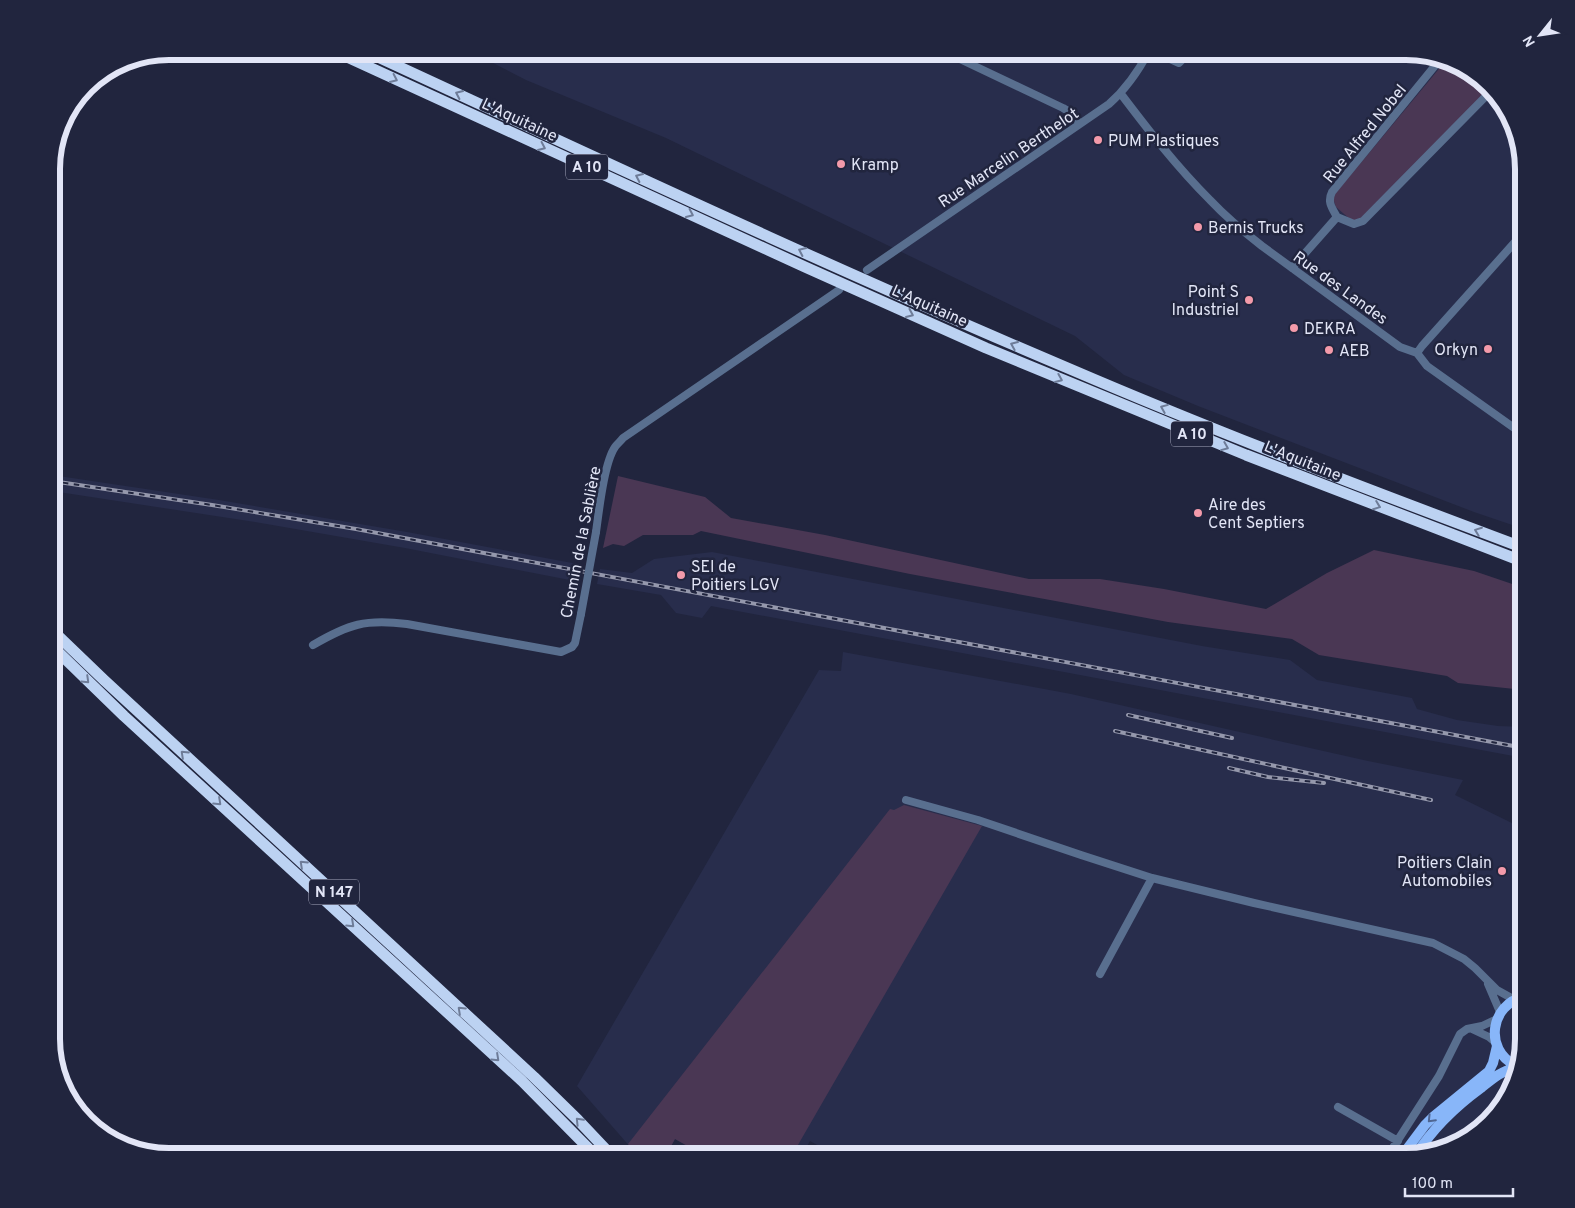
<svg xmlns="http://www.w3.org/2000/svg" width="1575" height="1208" font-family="Overpass,sans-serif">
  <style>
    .built { fill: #282d4c }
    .green { fill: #4a3754 }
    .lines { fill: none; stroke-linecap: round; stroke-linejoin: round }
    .minor { stroke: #596f8f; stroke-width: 8 }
    .major { stroke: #88b6f9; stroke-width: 10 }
    .highway { stroke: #bcd2f2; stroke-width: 11 }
    .rail-casing { stroke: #9598ac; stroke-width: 4 }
    .rail { stroke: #21253e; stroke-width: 2; stroke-dasharray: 5.5; stroke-linecap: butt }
    .minor-bridge { stroke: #596f8f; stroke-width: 8 }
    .oneway { stroke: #6e7c98 }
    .oneway2 { stroke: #4f6692 }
    .poi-dot { fill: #f39aaa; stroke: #21253e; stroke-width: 2 }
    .labels { text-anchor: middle; stroke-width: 5; stroke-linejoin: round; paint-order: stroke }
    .shield { fill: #21253e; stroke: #a8abbf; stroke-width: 1 }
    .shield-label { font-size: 15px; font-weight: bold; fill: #e2e5f6 }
    .street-label { font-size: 16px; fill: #e2e5f6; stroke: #21253e }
    .poi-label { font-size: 16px; fill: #e2e5f6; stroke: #21253e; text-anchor: start }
    .rim { fill: none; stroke: #e2e5f6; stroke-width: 6 }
  </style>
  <rect width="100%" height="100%" fill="#21253e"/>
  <path class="built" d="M470,51h936l72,25 34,41 12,52v360l-50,-17 -276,-106 -74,-31 -49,-39 -409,-198 -140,-58z
    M52,475l167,25 188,32 176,33 -3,17 -175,-34 -150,-26 -203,-31z
    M712,552l490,94 88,14 27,20 95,18 5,11 40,11 41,6 26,1v31l-813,-152 -9,12 -26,-5 -15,-18 -64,-11 3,-15 32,4 22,-14z
    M843,652l228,42 297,67 95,19 -8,15 69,34v210l-25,72 -41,34 -52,12h-567l-29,-16 -9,16h-94l-32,-18 -10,18h-26l-62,-71 242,-416 22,1z"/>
  <path class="green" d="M1443,64l35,12 11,13 -126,128 -8,4 -4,-1 -15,-13 -3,-9 2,-4z
    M618,476l87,21 26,21 94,17 204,44h71l64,10 102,20 61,-36 47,-23 100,21 50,17v102l-66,-7 -11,-7 -128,-21 -27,-16 -124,-17 -107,-20 -151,-28 -209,-43 -8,4h-50l-19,11 -11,-2 -10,4z
    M904,805l78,21 -191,331h-84l-32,-18 -10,18h-26l-11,-13 262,-335 4,1z"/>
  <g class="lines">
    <path class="minor" d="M943,51l120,57 10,6 7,10
      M1153,51l26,12 12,-12
      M1121,94c28,37 56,73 89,106 16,17 34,32 52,46l138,101 17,6 10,13 97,69
      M1337,217l17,7 9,-3 128,-130
      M1292,268l45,-51c-5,-9 -10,-15 -5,-25l106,-130
      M867,270l242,-166c17,-15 29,-32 40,-53
      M1417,353l5,-7 102,-114
      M596,532c3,-21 8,-69 19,-85 2,-3 6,-6 8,-9l216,-148
      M313,645c36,-21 52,-26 94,-21l154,28 11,-5 3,-4 6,-29
      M906,800l72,20 103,35 71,23 102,25 179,40 31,16 11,9 22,22 18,10
      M1100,974l52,-96
      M1488,984l12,28
      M1472,1029l17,8 6,5
      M1338,1107l60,34
      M1387,1157l52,-81 21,-42 7,-5 15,-3 15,-7"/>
    <path class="major" d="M1515,1065c-31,-15 -25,-61 9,-68
      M1416,1155c17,-27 39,-48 65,-67 10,-8 20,-17 33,-20
      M1401,1157l24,-32 9,-9 55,-45 4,-8 4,-17"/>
    <path class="highway" d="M334,51l471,216 181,81 260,107 278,107
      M365,51c234,108 468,218 705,318 149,64 302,122 454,179
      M52,630l52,50 430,397 44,43 35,37
      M52,646l72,70 398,365 75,76"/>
    <defs>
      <path id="rail" d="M52,481l160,24 144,24 1168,219
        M1128,715l104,23
        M1115,731l316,69
        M1229,768l39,9 56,6"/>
    </defs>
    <use href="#rail" class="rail-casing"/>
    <use href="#rail" class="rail"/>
    <path class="minor-bridge" d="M581,614l15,-82"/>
  </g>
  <defs><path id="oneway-chevron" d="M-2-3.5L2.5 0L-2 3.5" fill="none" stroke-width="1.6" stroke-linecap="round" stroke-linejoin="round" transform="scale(1.25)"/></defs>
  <g class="oneway">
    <use href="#oneway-chevron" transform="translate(394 79) rotate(25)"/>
    <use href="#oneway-chevron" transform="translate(459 94) rotate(-155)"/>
    <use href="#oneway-chevron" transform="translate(542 147) rotate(25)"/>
    <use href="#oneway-chevron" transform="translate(639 177) rotate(-155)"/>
    <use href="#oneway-chevron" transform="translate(690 214) rotate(25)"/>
    <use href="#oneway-chevron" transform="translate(802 251) rotate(-155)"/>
    <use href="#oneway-chevron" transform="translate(910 314) rotate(24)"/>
    <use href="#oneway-chevron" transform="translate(1014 345) rotate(-157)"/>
    <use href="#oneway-chevron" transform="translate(1059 379) rotate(23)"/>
    <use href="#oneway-chevron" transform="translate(1164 408) rotate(-158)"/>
    <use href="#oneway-chevron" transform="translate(1225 447) rotate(22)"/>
    <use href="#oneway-chevron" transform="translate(1377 506) rotate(21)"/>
    <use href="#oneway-chevron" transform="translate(1478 531) rotate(-159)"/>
    <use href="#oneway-chevron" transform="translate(86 680) rotate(44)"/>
    <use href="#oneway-chevron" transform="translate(184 754) rotate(-137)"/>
    <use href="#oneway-chevron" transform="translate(218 802) rotate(43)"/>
    <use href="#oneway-chevron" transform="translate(303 864) rotate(-137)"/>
    <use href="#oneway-chevron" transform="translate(351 924) rotate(43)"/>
    <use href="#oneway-chevron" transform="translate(461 1010) rotate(-137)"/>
    <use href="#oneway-chevron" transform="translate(496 1058) rotate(43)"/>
    <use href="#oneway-chevron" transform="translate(579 1121) rotate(-134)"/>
  </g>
  <use class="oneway2" href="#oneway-chevron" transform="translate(1431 1119) rotate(134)"/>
  <g class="poi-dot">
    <circle cx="1098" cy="140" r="5"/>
    <circle cx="841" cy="164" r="5"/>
    <circle cx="1198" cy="227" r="5"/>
    <circle cx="1249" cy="300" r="5"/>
    <circle cx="1294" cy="328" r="5"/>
    <circle cx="1488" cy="349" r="5"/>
    <circle cx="1329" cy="350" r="5"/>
    <circle cx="1198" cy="513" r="5"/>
    <circle cx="681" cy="575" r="5"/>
    <circle cx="1502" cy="871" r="5"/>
  </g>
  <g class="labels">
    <g class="shield">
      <rect x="566" y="154.5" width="42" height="25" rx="4"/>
      <rect x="1171" y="421.5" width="42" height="25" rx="4"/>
      <rect x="309" y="879.5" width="50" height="25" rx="4"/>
    </g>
    <g class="shield-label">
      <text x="587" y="172">A 10</text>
      <text x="1192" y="439">A 10</text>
      <text x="334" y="897">N 147</text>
    </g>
    <g class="street-label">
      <text transform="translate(520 119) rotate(25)" y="6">L'Aquitaine</text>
      <text transform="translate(1364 133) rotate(-51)" y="6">Rue Alfred Nobel</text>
      <text transform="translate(1008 157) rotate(-34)" y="6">Rue Marcelin Berthelot</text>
      <text transform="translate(1341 287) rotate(36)" y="6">Rue des Landes</text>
      <text transform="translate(930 305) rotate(24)" y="6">L'Aquitaine</text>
      <text transform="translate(1303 460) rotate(22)" y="6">L'Aquitaine</text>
      <text transform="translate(580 542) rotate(-79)" y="6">Chemin de la Sablière</text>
    </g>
    <g class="poi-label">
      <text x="1108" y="146">PUM Plastiques</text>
      <text x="851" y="170">Kramp</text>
      <text x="1208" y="233">Bernis Trucks</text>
      <text x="1239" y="297" text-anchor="end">Point S<tspan x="1239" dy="18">Industriel</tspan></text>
      <text x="1304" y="334">DEKRA</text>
      <text x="1478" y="355" text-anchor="end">Orkyn</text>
      <text x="1339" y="356">AEB</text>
      <text x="1208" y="510">Aire des<tspan x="1208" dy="18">Cent Septiers</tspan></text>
      <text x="691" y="572">SEI de<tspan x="691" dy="18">Poitiers LGV</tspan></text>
      <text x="1492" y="868" text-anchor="end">Poitiers Clain<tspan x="1492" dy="18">Automobiles</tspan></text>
    </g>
  </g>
  <path d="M0 0H1575V1208H0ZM169 60H1406A109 109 0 0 1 1515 169V1039A109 109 0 0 1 1406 1148H169A109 109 0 0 1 60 1039V169A109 109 0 0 1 169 60Z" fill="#21253e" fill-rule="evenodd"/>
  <path class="rim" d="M169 60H1406A109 109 0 0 1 1515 169V1039A109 109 0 0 1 1406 1148H169A109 109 0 0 1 60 1039V169A109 109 0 0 1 169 60Z"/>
  <g transform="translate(1540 35) rotate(240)" stroke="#21253e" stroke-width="4" paint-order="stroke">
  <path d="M0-4L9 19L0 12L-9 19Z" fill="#e2e5f6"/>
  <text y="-8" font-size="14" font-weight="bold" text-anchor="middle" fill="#e2e5f6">N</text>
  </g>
  <path d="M1405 1188v8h108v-8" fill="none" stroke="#e2e5f6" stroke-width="2.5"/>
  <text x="1412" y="1188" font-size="15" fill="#e2e5f6" stroke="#21253e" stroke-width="4" paint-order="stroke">100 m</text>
</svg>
